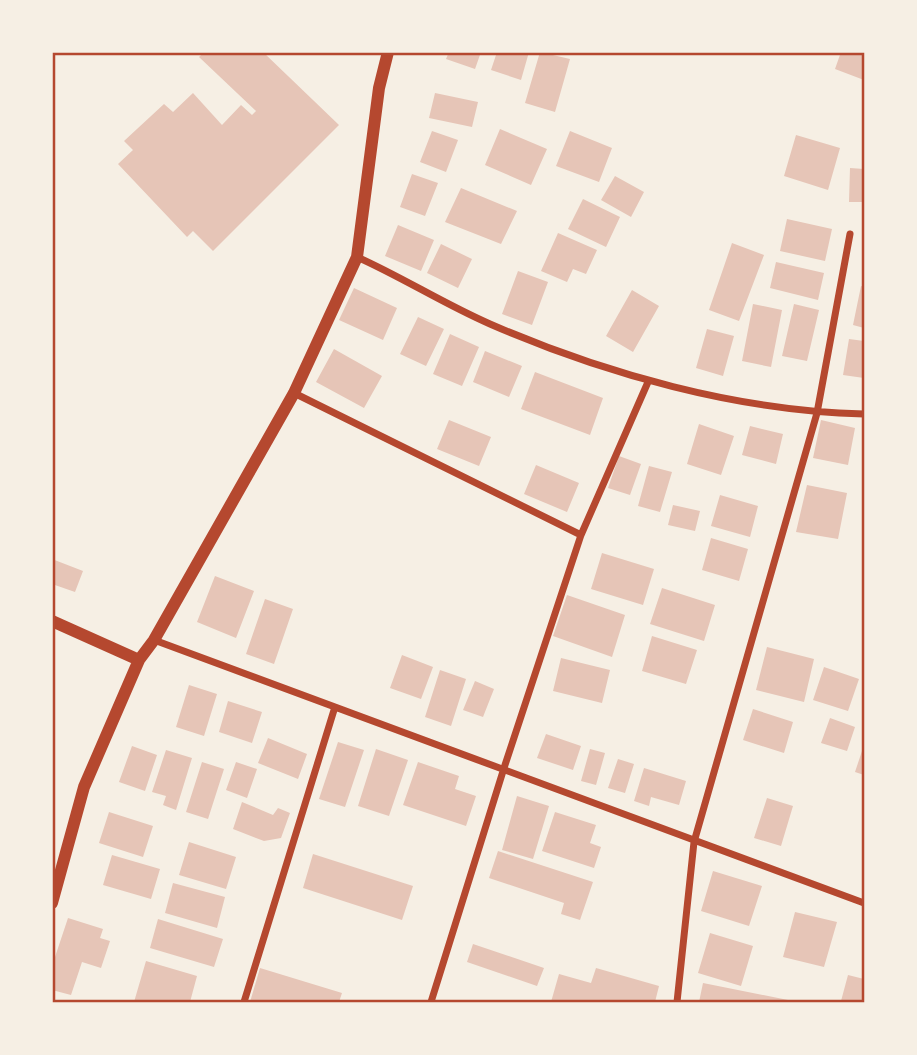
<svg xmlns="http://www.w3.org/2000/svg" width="917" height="1055" font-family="Merriweather,serif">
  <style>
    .building { fill: #e6c5b7 }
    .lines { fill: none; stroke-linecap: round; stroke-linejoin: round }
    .minor { stroke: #b5482f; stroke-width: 7 }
    .tertiary { stroke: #b5482f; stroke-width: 12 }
    .neatline { fill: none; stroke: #b5482f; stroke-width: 2.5 }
  </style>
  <rect width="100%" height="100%" fill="#f6efe4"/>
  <path class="building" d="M204,52h59l76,73 -126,126 -20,-20 -6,6 -69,-73 15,-14 -9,-9 40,-37 9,8 20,-19 29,32 19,-20 11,10 4,-4 -57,-54z
    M449,52h32l-6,17 -29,-10z
    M497,52h32l-8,28 -30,-10z
    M540,52l30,7 -15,53 -30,-9z
    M841,52h23v28l-29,-11z
    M435,93l43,9 -6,25 -43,-9z
    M500,129l47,20 -16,36 -46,-20z
    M432,131l26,9 -12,32 -26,-10z
    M570,131l42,17 -13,34 -43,-16z
    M796,135l44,13 -12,42 -44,-14z
    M850,168l14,1v33h-15z
    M412,174l26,9 -13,33 -25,-9z
    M615,176l29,16 -13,25 -30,-17z
    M461,188l56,23 -16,33 -56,-22z
    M583,199l37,18 -14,30 -38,-18z
    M787,219l45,10 -7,32 -45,-10z
    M398,225l36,15 -13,31 -36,-15z
    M558,233l39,17 -11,24 -13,-5 -6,13 -26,-11z
    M732,243l32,12 -25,66 -30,-11z
    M441,244l31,15 -14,29 -31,-15z
    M776,262l48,11 -6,27 -48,-12z
    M518,271l30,11 -16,43 -30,-11z
    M861,286l3,1v41l-11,-3z
    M354,288l43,20 -14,32 -44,-20z
    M632,290l27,16 -26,46 -27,-16z
    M753,304l29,6 -11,57 -29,-6z
    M794,304l25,6 -12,51 -25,-5z
    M418,317l26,12 -18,37 -26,-12z
    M707,329l27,7 -11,40 -27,-8z
    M450,334l29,13 -17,39 -29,-12z
    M849,339l15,2v37l-21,-3z
    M334,349l48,27 -18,32 -48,-26z
    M485,351l37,15 -13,31 -36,-15z
    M535,372l68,26 -13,37 -69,-26z
    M449,420l42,17 -12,29 -42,-17z
    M821,420l34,8 -7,37 -35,-7z
    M699,424l35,12 -13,39 -34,-11z
    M750,426l33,8 -7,30 -34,-9z
    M619,456l22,8 -11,31 -22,-7z
    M536,465l43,18 -12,29 -43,-18z
    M649,466l23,6 -12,40 -22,-6z
    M807,485l40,8 -9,46 -42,-7z
    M720,495l38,11 -8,31 -39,-11z
    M673,505l27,6 -5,20 -27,-6z
    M711,538l37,11 -9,32 -37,-11z
    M602,553l52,16 -11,36 -52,-16z
    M52,559l31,12 -8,21 -23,-8z
    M215,576l39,15 -18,47 -39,-16z
    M662,588l53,17 -11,36 -54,-17z
    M567,595l58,20 -13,42 -59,-21z
    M265,599l28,10 -19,55 -28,-10z
    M652,636l45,14 -11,34 -44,-13z
    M767,647l47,12 -10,43 -48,-12z
    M402,655l31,12 -12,32 -31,-11z
    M561,658l49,12 -8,33 -49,-12z
    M824,667l35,12 -11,32 -35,-11z
    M440,670l26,9 -15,47 -26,-9z
    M475,681l19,8 -11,28 -20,-7z
    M189,685l28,9 -13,42 -28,-9z
    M228,701l34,11 -10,31 -33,-11z
    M753,709l40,13 -9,31 -41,-13z
    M830,718l25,9 -8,24 -26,-8z
    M546,734l35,12 -8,24 -36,-12z
    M268,738l39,16 -9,25 -40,-16z
    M338,742l26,8 -19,57 -26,-8z
    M864,745v30l-9,-3z
    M132,746l25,9 -12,36 -26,-9z
    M376,749l32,11 -19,56 -31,-10z
    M590,749l15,4 -9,32 -15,-4z
    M166,750l26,8 -16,52 -13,-5 3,-9 -14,-4z
    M618,759l16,5 -9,29 -17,-5z
    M202,762l22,7 -16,50 -22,-7z
    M236,762l21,7 -10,29 -21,-8z
    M418,762l41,14 -4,13 21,7 -10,30 -63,-21z
    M644,768l42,13 -7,24 -28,-8 -2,9 -15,-5z
    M517,796l32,10 -16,53 -31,-9z
    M767,798l26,8 -12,40 -27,-8z
    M242,802l31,13 5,-7 12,5 -9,25 -17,3 -31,-12z
    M109,812l44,14 -10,31 -44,-14z
    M555,812l41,13 -6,18 11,4 -7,21 -52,-17z
    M189,842l47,15 -10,32 -47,-14z
    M498,851l95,31 -13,38 -19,-6 3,-11 -75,-25z
    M313,854l100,32 -11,34 -99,-32z
    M112,855l48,14 -9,30 -48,-14z
    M713,871l49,15 -13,40 -48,-15z
    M173,883l52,14 -8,31 -52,-15z
    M795,912l42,10 -13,45 -41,-10z
    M68,918l35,11 -3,9 10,3 -9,27 -19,-6 -11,33 -19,-5v-24z
    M158,919l65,20 -9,28 -64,-19z
    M710,933l43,13 -12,40 -43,-13z
    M473,944l71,24 -7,18 -70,-24z
    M146,961l51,15 -7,26h-56z
    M260,968l82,25 -3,9h-89z
    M596,968l63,18 -4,16h-104l8,-28 32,9z
    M848,975l16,4v23l-23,-1z
    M703,983l90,18v1h-94z"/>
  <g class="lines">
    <path class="minor" d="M357,257c45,20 87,47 133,67 115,50 248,87 374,90
      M294,393l287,142
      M154,640l710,263
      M244,1002l90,-292
      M431,1002l73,-234 77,-233 67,-153
      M677,1002l17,-160 123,-429 33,-179"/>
    <path class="tertiary" d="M52,621l87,39
      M52,903l32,-116 55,-127 15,-20 140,-247 63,-136 22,-169 9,-36"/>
  </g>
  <rect width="917" height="1055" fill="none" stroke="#f6efe4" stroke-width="108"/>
  <rect x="54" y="54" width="809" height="947" class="neatline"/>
</svg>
